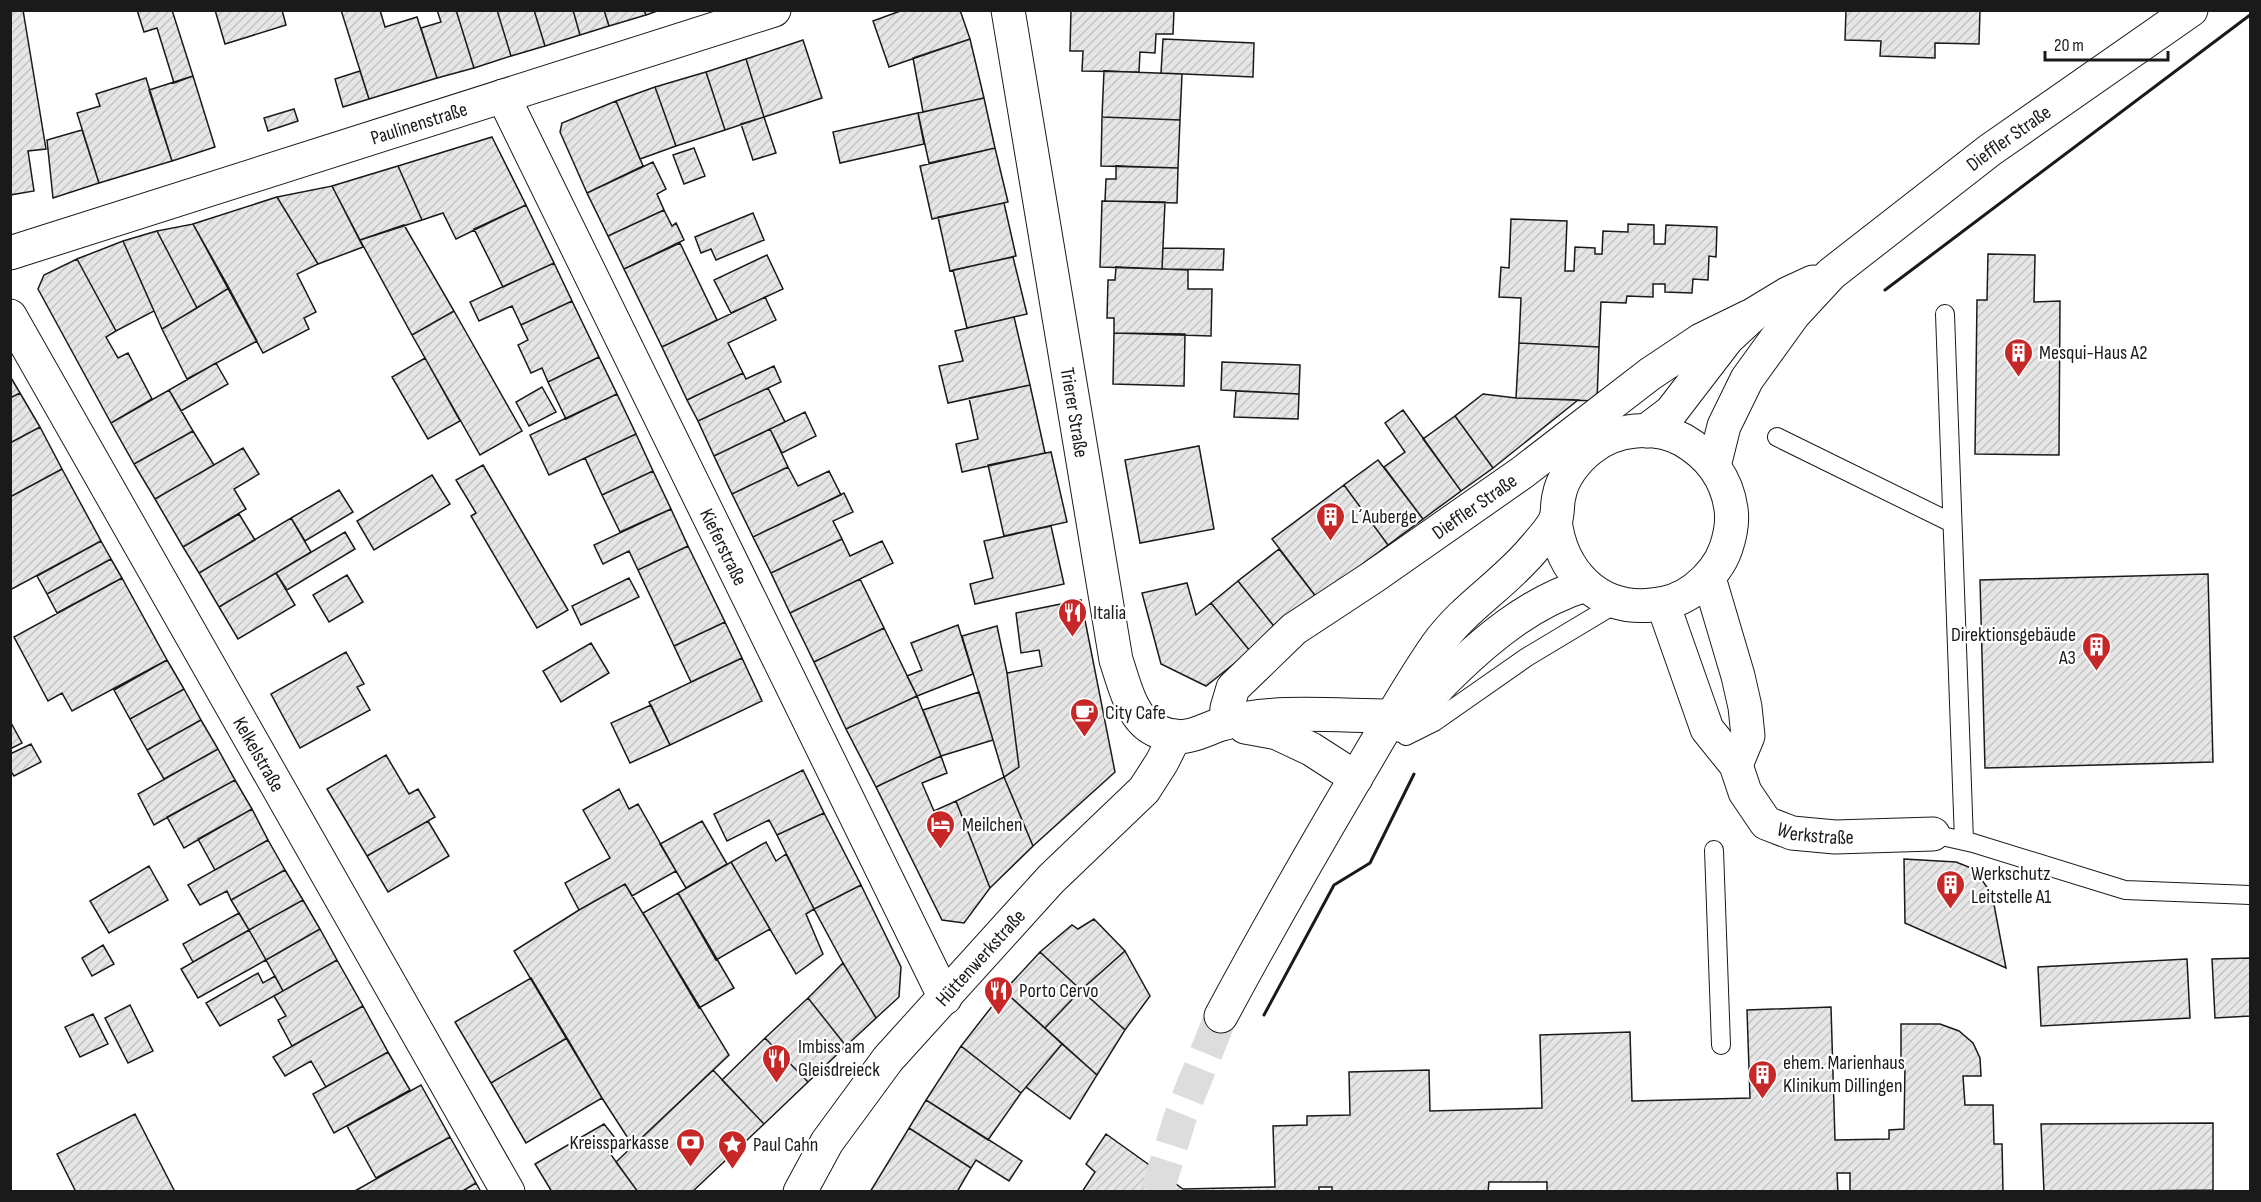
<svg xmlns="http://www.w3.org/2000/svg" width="2261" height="1202" font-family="'Sofia Sans Condensed',sans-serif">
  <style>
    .building { fill: url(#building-hatch); stroke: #1a1a1a; stroke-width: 1.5 }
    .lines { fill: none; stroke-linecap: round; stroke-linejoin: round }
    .secondary-tunnel { stroke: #ddd; stroke-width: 33; stroke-dasharray: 33 16; stroke-linecap: butt }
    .lane-casing { stroke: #1a1a1a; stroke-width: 20 }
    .street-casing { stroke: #1a1a1a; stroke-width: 35 }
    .secondary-casing { stroke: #1a1a1a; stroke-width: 35 }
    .lane { stroke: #fff; stroke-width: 18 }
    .street { stroke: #fff; stroke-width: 33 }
    .secondary { stroke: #fff; stroke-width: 33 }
    .wall { stroke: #1a1a1a; stroke-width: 3 }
    .labels { text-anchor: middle; stroke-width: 4.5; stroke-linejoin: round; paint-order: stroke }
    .street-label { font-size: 20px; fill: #1a1a1a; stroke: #fff }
    .poi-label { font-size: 20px; fill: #1a1a1a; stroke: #fff; text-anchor: start }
  </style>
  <defs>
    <pattern id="building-hatch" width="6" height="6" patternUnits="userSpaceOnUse" patternTransform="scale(1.5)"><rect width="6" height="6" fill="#e6e6e6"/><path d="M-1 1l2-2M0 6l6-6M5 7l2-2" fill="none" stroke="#c5c5c5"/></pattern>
  </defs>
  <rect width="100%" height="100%" fill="#fff"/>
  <path class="building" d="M10,10h13l23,139 -18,2 6,40 -24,4z
    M137,10h35l21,66 -19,7 -17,-55 -13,4z
    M215,10h67l4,15 -61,19z
    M341,10h39l5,17 32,-10 20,61 -68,21z
    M437,10h19l18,58 -37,10 -16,-50 20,-6z
    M456,10h41l14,46 -37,12z
    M497,10h37l11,36 -34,10z
    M534,10h39l7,25 -35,11z
    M573,10h31l5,16 -29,9z
    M604,10h40l2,5 -37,11z
    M644,10h16l-14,5z
    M903,10h57l10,29 -81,28 -16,-46z
    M1071,10h103l-1,24h-17l-1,19 -15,-1 -1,20 -57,-1 1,-20h-13z
    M1846,10h134l-1,34 -44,-1v15l-55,-2 1,-15 -36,-1z
    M970,39l14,59 -61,14 -10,-54z
    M1163,39l91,4 -1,34 -92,-4z
    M803,40l19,58 -58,19 -18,-58z
    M746,59l18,58 -39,13 -19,-58z
    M360,71l9,28 -26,8 -8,-28z
    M1104,71l78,3 -2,46 -78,-3z
    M706,72l19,58 -49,16 -21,-59z
    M193,76l22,71 -43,14 -23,-71z
    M146,78l26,83 -73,22 -22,-70 23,-7 -4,-12z
    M655,87l21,59 -36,13 -24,-58z
    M984,98l11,50 -66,15 -11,-50z
    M616,101l27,65 -56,27 -27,-61 2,-9z
    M294,109l4,12 -30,10 -4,-13z
    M918,113l6,31 -84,19 -7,-31z
    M764,117l12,36 -23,7 -12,-36z
    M1102,117l78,3 -2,48 -77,-2z
    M82,130l17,53 -46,15 -6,-58z
    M492,137l34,68 -70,34 -13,-26 -21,7 -24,-54z
    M694,148l11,28 -21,8 -11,-29z
    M995,148l13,54 -76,17 -12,-53z
    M653,162l13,27 -9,5 7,16 -56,26 -21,-43z
    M398,166l24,54 -62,20 -28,-54z
    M1116,166l62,2 -1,35 -72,-2 1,-22h10z
    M332,186l31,61 -45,17 -41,-67z
    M277,197l41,67 -21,10 19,38 -12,6 5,11 -46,24 -70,-129z
    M1102,201l63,1 -3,67 -62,-2z
    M1004,203l12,53 -66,15 -12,-54z
    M526,205l28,58 -51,24 -29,-58z
    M664,210l8,16 4,-3 8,17 -60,29 -16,-33z
    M753,213l11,27 -48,20 -5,-11 -10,4 -6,-16z
    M1511,219l56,2 -2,50h9l1,-24 20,1v6h7l1,-23 25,1v-8l26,1v19h11l1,-19 51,2 -1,30 -7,-1 -1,24 -15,-1 -1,14 -27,-1v-8h-12v13l-26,-1 -1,7 -25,-1 -2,45 -80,-4 2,-45 -22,-1 2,-30 8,1z
    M193,224l36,64 -32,20 -40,-77z
    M404,225l50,86 -42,24 -52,-95z
    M157,231l40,77 -35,21 -39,-88z
    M123,241l31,70 -38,20 -39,-72z
    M680,243l37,77 -55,27 -38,-78z
    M1163,248l61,1 -1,21 -61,-1z
    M1988,254l47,1 -1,47 26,-1 -1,154 -84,-1 2,-154h10z
    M767,255l16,34 -52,24 -17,-33z
    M1013,257l14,57 -60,14 -14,-58z
    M77,259l39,72 -10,6 12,21 10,-5 24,46 -41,24 -73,-134 6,-14z
    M554,263l18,38 -51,24 -9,-19 -33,15 -9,-19z
    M1116,267l72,3v19h24l-1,47 -97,-3v-15h-7l1,-38h7z
    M229,288l28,53 -70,38 -25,-50z
    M765,297l11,23 -48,23 15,30 -56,27 -25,-53z
    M572,301l27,56 -51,25 -6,-14 -11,5 -13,-28 10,-5 -7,-15z
    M454,311l68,120 -42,24 -68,-120z
    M1014,317l16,68 -82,18 -9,-37 24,-5 -8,-30z
    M1114,333l71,1 -1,52 -71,-2z
    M1519,343l80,4 -2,54 -81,-3z
    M599,357l18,37 -51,25 -18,-37z
    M425,358l35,63 -32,18 -36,-62z
    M1222,362l78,3 -1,29 -78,-4z
    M216,363l12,21 -47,27 -12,-21z
    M774,366l7,16 -83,39 -11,-21 56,-27 3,6z
    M10,376l10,17 -10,5z
    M1030,385l15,68 -83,19 -6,-28 22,-5 -9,-41z
    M542,387l14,25 -27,14 -13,-24z
    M768,388l17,34 -71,34 -16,-35z
    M169,390l24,41 -59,33 -23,-41z
    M1236,391l63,3 -1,25 -64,-2z
    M20,393l20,34 -30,16v-45z
    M617,394l19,40 -87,41 -19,-40z
    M1483,394l33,4 62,2 -85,68 -38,-52z
    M1403,410l58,81 -38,28 -39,-52 21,-15 -20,-29z
    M805,412l11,24 -34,17 -12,-24z
    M1455,416l38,52 -32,23 -38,-52z
    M40,427l22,42 -52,28v-54z
    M770,429l18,38 -56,27 -18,-38z
    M193,431l21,34 -59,34 -21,-35z
    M636,434l17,37 -51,24 -17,-37z
    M1199,446l15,83 -74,14 -15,-83z
    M243,448l16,26 -25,15 12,20 -63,38 -28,-48z
    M1051,452l16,70 -63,14 -16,-71z
    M1378,460l45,59 -35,26 -44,-60z
    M483,465l85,145 -31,18 -66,-112 5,-3 -20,-33z
    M788,467l10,19 31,-15 12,24 -88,42 -21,-43z
    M62,469l39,72 -91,49v-93z
    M653,471l18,38 -51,23 -18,-37z
    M432,475l18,29 -76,46 -17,-29z
    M1344,485l44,60 -71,53 -45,-59z
    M339,490l14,22 -48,29 -14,-23z
    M844,493l9,19 -20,9 9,18 -71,34 -18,-36z
    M671,509l17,37 -50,24 -9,-19 -26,13 -9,-19z
    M239,514l16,26 -56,33 -16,-26z
    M291,518l20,34 -92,55 -20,-34z
    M1051,526l13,58 -89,20 -5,-20 23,-6 -9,-37z
    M345,532l10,17 -68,41 -11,-17z
    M842,539l8,17 32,-15 11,22 -103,50 -19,-40z
    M101,541l10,18 -64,35 -10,-18z
    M688,546l37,76 -51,24 -36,-76z
    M1279,549l38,49 -40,32 -39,-49z
    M111,559l11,19 -65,35 -10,-19z
    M276,573l19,32 -57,34 -19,-32z
    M2208,574l5,188 -228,6 -5,-188z
    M347,575l16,27 -34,20 -16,-27z
    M122,578l45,82 -95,51 -10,-18 -14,8 -34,-64z
    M629,578l10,19 -58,28 -9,-19z
    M860,579l24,49 -70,34 -24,-49z
    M1238,581l39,49 -27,21 -39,-48z
    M1187,583l9,32 15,-12 39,48 -44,35 -45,-22 -19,-71z
    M1081,600l34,172 -82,74 -29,-69 15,-10 -12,-94 35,-7 -3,-16 -18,3 -5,-40z
    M725,622l17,36 -51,24 -17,-36z
    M958,625l15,49 -56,22 -10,-20 15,-6 -11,-27z
    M997,626l10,47 12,94 -15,10 -42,-141z
    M884,628l33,68 -71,33 -32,-67z
    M591,643l18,30 -48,29 -18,-31z
    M346,652l18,32 -7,3 13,23 -70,38 -29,-54z
    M742,658l20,43 -92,44 -21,-43z
    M167,660l17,29 -54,30 -16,-29z
    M184,689l17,31 -54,30 -17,-31z
    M979,692l14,48 -52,16 -18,-46z
    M917,696l24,60 -65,31 -30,-58z
    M651,705l19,40 -40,18 -19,-40z
    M201,720l17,29 -54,30 -17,-29z
    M10,721l12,22 -12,6z
    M31,744l10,18 -27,14 -4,-6v-16z
    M218,749l17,31 -81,45 -16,-31z
    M386,755l23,39 9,-5 17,28 -68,39 -40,-67z
    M941,756l6,17 -25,10 12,28 22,-10 34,87 -26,35 -22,-3 -66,-133z
    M803,770l21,43 -47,22 -8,-15 -42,21 -13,-27z
    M1004,777l29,69 -43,42 -34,-87z
    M235,780l17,29 -68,39 -17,-31z
    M619,789l10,20 9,-5 38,67 -44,25 -7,-12 -46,26 -14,-27 45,-25 -27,-48z
    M252,809l16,31 -53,30 -17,-31z
    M824,813l37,72 -47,24 -37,-74z
    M428,821l21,35 -61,36 -21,-36z
    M702,821l25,43 -41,24 -26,-44z
    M268,840l17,30 -54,30 -4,-9 -27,14 -12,-20z
    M766,842l10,19 10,-7 28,55 -8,5 17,40 -27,20 -65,-112z
    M1904,859l52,3 18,7 18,25 14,74 -101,-45z
    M731,862l39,67 -54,31 -38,-67z
    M149,866l19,34 -59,33 -19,-32z
    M285,870l18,30 -54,30 -18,-30z
    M625,884l104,171 -96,91 -31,-48 -88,-147 65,-41z
    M861,885l40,82 -2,30 -23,21 -33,-55 -29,-54z
    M678,893l56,95 -35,20 -56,-95z
    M303,900l17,29 -54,31 -17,-30z
    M239,913l10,17 -56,32 -10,-18z
    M1094,919l31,32 -44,39 -41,-38 32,-27 6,4z
    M320,929l17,31 -54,31 -17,-31z
    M249,930l17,30 -68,38 -17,-29z
    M103,945l11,19 -22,12 -10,-18z
    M1125,951l25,45 -25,34 -44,-40z
    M1040,952l41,38 -36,38 -41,-37z
    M2250,958v58l-35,2 -3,-59z
    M2187,959l3,59 -149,8 -3,-59z
    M337,960l26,46 -71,40 -14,-26 8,-4 -12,-20z
    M843,963l33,55 -30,28 -38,-48z
    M258,973l5,10 12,-7 8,15 -63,35 -14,-23z
    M531,978l36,60 -76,45 -36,-61z
    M1081,990l44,40 -28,45 -52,-47z
    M1004,991l58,53 -41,49 -60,-47z
    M808,998l38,48 -38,36 -43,-44z
    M130,1005l23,46 -25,12 -23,-45z
    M363,1006l25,46 -62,35 -15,-26 -26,15 -12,-19z
    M1831,1007l4,133 54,-1v-9l15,-1 1,-66 -4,1v-40h39l19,7 14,12 7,15 1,18h-18l2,29h28l1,39h8l1,48h-153v-19h-13l1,19h-291v-10h-58l-1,10h-156v-5h-13v5h-237l13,-20 -9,-8 20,-30 77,55 92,-2 -2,-61 34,-1v-9l43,-1 -1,-43 80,-2 1,41 112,-3 -2,-73 90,-3 2,69 118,-3 -3,-88z
    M93,1014l15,30 -28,13 -15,-30z
    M567,1038l35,60 -76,45 -35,-60z
    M765,1038l43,44 -44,42 -42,-44z
    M1062,1044l35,31 -27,44 -44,-32z
    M961,1046l60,47 -33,47 -62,-40z
    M388,1052l22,38 -76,43 -21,-39z
    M713,1070l51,54 -72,68h-54l-22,-30z
    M421,1085l29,52 -74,41 -29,-52z
    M926,1100l96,61 -13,20 -33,-21 -5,8 -62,-40z
    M135,1114l40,78h-99l-19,-38z
    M2213,1123v67l-169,2 -3,-68z
    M604,1124l16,20 -11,8 29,40h-86l-17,-28z
    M909,1128l62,40 -14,24h-87z
    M450,1137l26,46 -15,9h-108z
    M476,1183l5,9h-20z"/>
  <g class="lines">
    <path class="secondary-tunnel" d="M1157,1192l24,-77 40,-99"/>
    <defs>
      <path id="lane" d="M1945,314l19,527
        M1777,437l175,86
        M1406,736l28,-14 93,-65 90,-54
        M1933,834l40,9 152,47 125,5
        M1714,850l7,195"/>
      <g id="street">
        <path id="s1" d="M1008,10l108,650c8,23 15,59 39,70 30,15 43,1 70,-7 48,-14 115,-7 166,-7l15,8"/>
        <path id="s2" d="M503,96l442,902"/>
        <path id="s3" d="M10,253l764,-243"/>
        <path id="s4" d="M10,316l498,876"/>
        <path d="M1709,578l29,98 7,31 3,29 -12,29"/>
        <path id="s5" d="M1663,604l44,125 29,36 9,27 21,31 26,10 43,4 98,-3"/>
        <path id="s6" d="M1226,723l1,-15 6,-20 61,-59 79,-52 150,-105 127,-98 51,-34 47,-23"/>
        <path d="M1245,727l32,6 34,16 45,29"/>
        <path id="s7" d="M800,1192l27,-50 61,-83 163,-180 93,-89 18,-28 13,-26"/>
      </g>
      <g id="secondary">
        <path d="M1646,431l25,-19 56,-73 27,-25 33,-20 26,-12"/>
        <path id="s8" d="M1714,466l10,-40 23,-47 47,-65 37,-40 159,-124 201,-140"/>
        <path d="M1403,726c15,-14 27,-30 41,-45 40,-40 87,-80 142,-96"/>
        <path d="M1221,1016c43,-80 88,-159 134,-237 27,-45 52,-91 82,-134 27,-38 69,-62 98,-98 7,-8 17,-19 21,-28 2,-7 1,-16 3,-23 3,-18 17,-36 31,-47 25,-21 65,-24 93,-9 26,15 44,39 48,69 2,13 -1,27 -5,39 -6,18 -17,30 -31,41 -12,9 -28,15 -43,16 -54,6 -91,-33 -97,-85"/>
      </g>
    </defs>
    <use href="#lane" class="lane-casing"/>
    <use href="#street" class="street-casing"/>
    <use href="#secondary" class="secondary-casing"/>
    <use href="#lane" class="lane"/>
    <use href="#street" class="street"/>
    <use href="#secondary" class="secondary"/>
    <path class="wall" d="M1885,290l365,-275
      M1264,1015l70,-130 36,-22 44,-89"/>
  </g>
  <defs>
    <symbol id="building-pin" viewBox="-11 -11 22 30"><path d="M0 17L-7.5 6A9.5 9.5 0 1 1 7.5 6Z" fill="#c62828" stroke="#fff"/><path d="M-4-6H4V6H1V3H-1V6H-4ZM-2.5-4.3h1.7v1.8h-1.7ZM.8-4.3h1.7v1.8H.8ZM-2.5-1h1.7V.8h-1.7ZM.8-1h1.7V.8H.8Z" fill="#fff"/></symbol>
    <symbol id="restaurant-pin" viewBox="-11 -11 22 30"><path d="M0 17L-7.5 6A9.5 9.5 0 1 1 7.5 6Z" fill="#c62828" stroke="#fff"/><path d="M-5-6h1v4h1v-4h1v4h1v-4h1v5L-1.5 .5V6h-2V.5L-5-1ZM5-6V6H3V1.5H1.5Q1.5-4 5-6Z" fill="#fff"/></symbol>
    <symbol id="cafe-pin" viewBox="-11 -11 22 30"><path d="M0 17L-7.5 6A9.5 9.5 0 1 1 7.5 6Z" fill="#c62828" stroke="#fff"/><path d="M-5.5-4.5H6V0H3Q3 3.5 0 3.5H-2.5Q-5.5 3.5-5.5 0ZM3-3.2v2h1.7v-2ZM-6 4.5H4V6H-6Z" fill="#fff"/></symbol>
    <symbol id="hotel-pin" viewBox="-11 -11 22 30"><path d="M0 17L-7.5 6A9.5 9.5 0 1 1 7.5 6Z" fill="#c62828" stroke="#fff"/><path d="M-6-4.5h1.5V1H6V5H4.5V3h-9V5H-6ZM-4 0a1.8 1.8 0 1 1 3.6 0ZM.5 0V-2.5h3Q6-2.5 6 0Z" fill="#fff"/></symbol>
    <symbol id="bank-pin" viewBox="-11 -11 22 30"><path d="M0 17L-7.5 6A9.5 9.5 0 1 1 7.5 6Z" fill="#c62828" stroke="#fff"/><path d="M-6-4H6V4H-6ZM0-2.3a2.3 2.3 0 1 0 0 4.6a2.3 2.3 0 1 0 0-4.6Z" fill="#fff"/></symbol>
    <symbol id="sight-pin" viewBox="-11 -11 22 30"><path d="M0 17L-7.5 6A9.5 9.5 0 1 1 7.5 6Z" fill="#c62828" stroke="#fff"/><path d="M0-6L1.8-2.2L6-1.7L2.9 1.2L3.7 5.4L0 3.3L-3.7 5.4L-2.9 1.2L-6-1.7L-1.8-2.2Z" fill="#fff"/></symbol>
  </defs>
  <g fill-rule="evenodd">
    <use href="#building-pin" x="2002" y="336" width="33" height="45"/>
    <use href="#building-pin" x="1314" y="500" width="33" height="45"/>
    <use href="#restaurant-pin" x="1056" y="596" width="33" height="45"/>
    <use href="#building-pin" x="2080" y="630" width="33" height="45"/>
    <use href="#cafe-pin" x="1068" y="696" width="33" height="45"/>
    <use href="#hotel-pin" x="924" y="808" width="33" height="45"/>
    <use href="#building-pin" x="1934" y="868" width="33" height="45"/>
    <use href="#restaurant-pin" x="982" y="974" width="33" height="45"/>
    <use href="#restaurant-pin" x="760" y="1042" width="33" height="45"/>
    <use href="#building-pin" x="1746" y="1058" width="33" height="45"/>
    <use href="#bank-pin" x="674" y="1126" width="33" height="45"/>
    <use href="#sight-pin" x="716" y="1128" width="33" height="45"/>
  </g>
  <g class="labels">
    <g class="street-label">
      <text dy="7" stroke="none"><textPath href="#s3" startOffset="429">Paulinenstraße</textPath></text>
      <text dy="7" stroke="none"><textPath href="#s8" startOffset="452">Dieffler Straße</textPath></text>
      <text dy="7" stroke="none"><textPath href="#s1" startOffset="408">Trierer Straße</textPath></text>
      <text dy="7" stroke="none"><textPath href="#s6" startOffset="339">Dieffler Straße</textPath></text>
      <text dy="7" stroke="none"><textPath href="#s2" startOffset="502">Kieferstraße</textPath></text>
      <text dy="7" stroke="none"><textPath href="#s4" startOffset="504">Kelkelstraße</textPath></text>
      <text dy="7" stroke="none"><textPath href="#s5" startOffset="296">Werkstraße</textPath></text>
      <text dy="7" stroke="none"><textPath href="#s7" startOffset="297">Hüttenwerkstraße</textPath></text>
    </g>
    <g class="poi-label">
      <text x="2039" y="359">Mesqui-Haus A2</text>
      <text x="1351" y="523">L´Auberge</text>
      <text x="1093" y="619">Italia</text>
      <text x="2076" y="641" text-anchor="end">Direktionsgebäude<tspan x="2076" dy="23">A3</tspan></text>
      <text x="1105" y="719">City Cafe</text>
      <text x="962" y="831">Meilchen</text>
      <text x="1971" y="880">Werkschutz<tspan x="1971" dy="23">Leitstelle A1</tspan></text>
      <text x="1019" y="997">Porto Cervo</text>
      <text x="798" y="1053">Imbiss am<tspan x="798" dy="23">Gleisdreieck</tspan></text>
      <text x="1783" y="1069">ehem. Marienhaus<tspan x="1783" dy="23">Klinikum Dillingen</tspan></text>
      <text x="669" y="1149" text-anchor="end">Kreissparkasse</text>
      <text x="753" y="1151">Paul Cahn</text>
    </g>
  </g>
  <rect width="2261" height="1202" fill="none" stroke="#1a1a1a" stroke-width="24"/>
  <path d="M2045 51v9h123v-9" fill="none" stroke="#1a1a1a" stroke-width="3"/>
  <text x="2054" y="51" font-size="18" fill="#1a1a1a" stroke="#ffffff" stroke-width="4.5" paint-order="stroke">20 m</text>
</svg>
